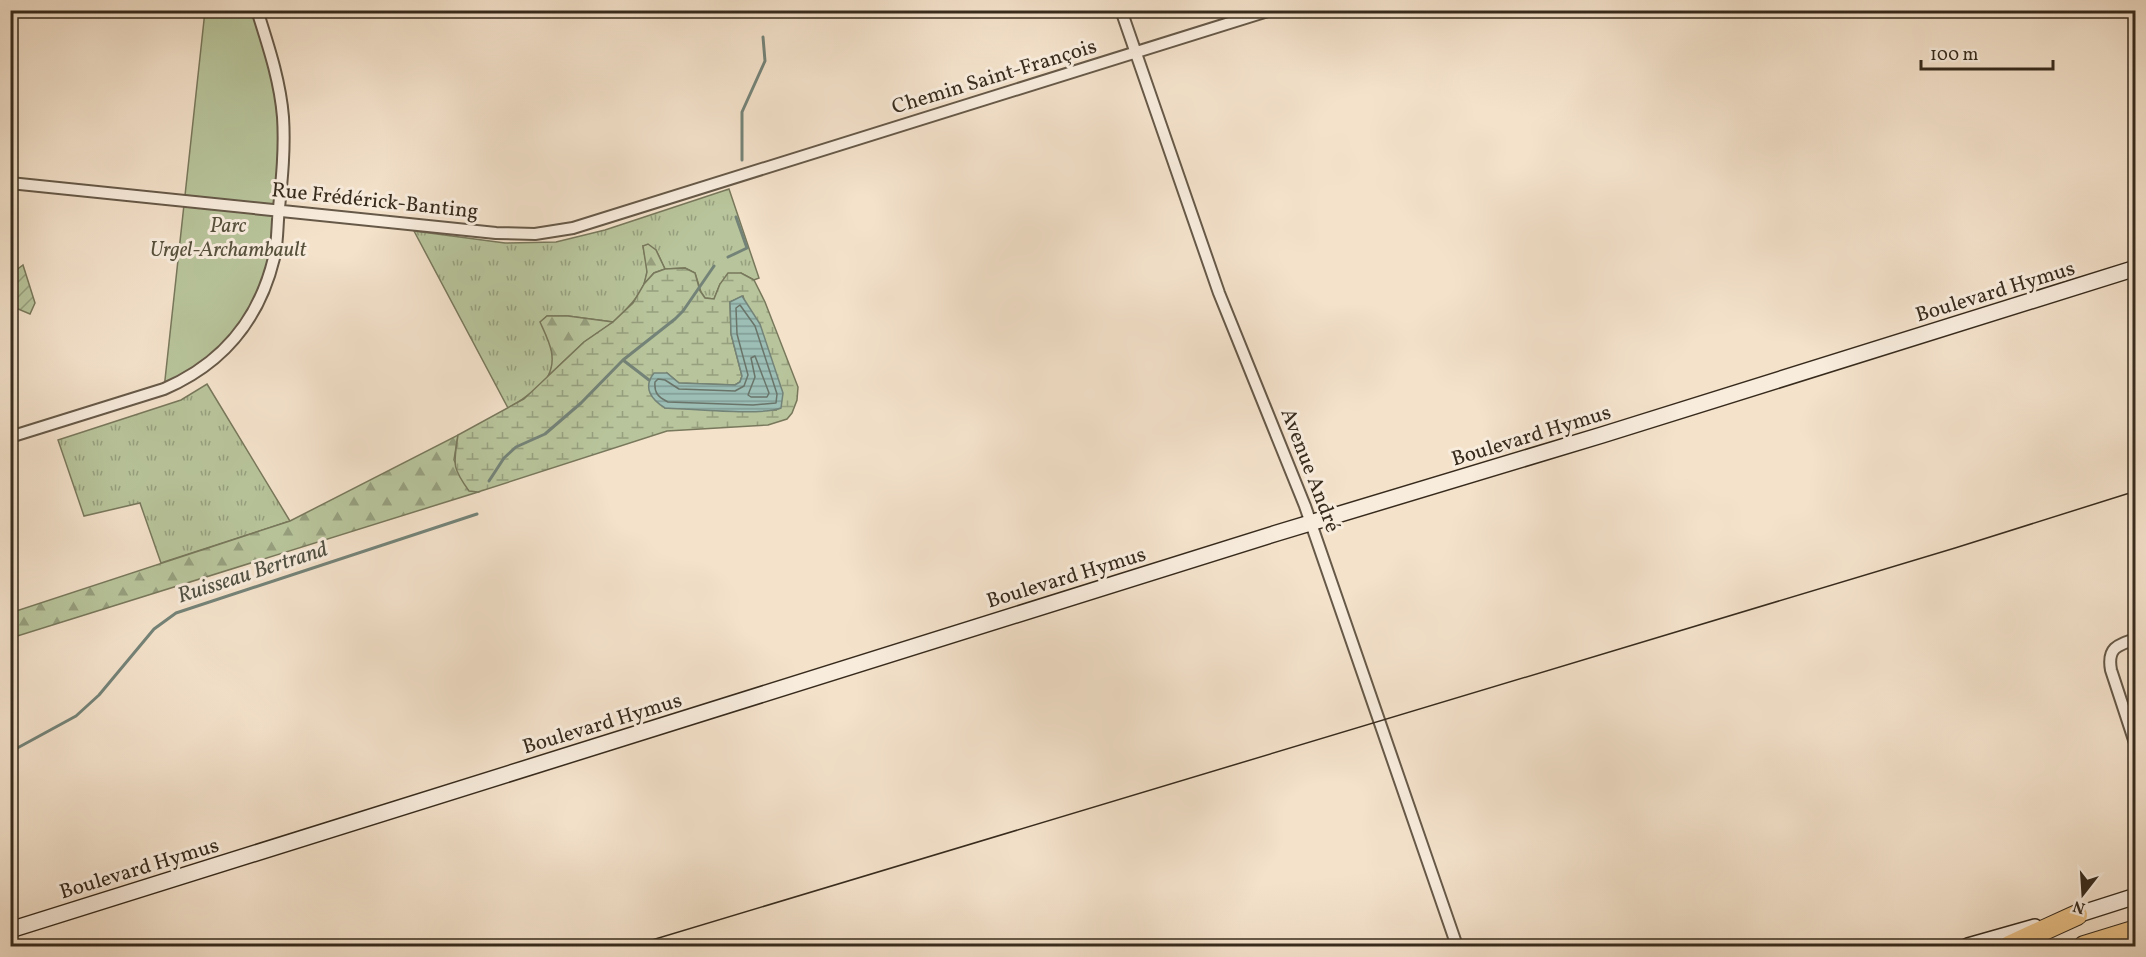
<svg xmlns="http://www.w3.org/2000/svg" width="2146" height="957" font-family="Vollkorn,serif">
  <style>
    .grass { fill: url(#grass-tufts); stroke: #78785c; stroke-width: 1.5 }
    .forest { fill: url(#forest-firs); stroke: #78785c; stroke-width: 1.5 }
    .wetland { fill: url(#wetland-marsh); stroke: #78785c; stroke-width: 1.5; fill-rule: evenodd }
    .park { fill: #b8c49b; stroke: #78785c; stroke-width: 1.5 }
    .garden { fill: url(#garden-furrows); stroke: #78785c; stroke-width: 1.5 }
    .water { fill: url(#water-rules); stroke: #748378; stroke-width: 1.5 }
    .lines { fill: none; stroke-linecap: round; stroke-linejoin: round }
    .shore { stroke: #6a7469; stroke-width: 1.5 }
    .stream { stroke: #748378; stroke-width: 3 }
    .street-casing { stroke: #665948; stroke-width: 14 }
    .secondary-casing { stroke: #372b1d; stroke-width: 18 }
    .highway-casing { stroke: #372b1d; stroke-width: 22 }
    .street { stroke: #f8ecdd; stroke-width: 10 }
    .secondary { stroke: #f8ecdd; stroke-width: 15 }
    .highway { stroke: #eac186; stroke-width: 20 }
    .tram { stroke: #372b1d; stroke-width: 1.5 }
    .labels { text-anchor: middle; stroke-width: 6; stroke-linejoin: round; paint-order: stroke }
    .street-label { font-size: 21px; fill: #372b1d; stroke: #f8ecdd }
    .park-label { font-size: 21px; font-style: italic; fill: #57513c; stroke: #f8ecdd }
    .water-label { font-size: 22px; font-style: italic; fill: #505043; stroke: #f8ecdd }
  </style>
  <defs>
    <pattern id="grass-tufts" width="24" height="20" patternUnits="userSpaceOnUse" patternTransform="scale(1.5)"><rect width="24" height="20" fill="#b8c49b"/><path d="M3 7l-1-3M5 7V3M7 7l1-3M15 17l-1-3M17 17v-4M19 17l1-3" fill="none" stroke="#969f7e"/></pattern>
    <pattern id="forest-firs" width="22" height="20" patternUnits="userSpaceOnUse" patternTransform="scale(1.5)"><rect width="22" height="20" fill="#b8c49b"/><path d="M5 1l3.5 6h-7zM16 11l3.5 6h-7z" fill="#969f7e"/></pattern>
    <pattern id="wetland-marsh" width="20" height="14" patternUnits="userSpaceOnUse" patternTransform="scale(1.5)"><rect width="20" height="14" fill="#b8c49b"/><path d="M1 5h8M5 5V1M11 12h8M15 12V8" fill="none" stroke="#969f7e"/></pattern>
    <pattern id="garden-furrows" width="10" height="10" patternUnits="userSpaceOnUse" patternTransform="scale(1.5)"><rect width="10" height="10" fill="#b8c49b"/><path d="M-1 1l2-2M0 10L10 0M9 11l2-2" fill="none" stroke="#969f7e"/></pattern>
    <pattern id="water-rules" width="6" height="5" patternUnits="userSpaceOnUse" patternTransform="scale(1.5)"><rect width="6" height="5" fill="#9cbeb5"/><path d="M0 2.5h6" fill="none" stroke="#809b93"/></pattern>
  </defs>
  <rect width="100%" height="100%" fill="#f4e2cb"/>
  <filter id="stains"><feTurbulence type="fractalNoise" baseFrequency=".00333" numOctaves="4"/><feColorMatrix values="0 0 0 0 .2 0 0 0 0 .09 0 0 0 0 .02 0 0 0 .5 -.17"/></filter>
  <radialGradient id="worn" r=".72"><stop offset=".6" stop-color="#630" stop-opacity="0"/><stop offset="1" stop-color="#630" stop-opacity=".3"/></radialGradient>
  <path class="grass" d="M729,189l30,89 -5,2 -13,-7 -21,11 -6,15 -9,-1 -4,-6 -6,-19 -10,-5 -20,1 -9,-19 -13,-4c1,8 4,17 4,24 0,21 -20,39 -34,52l-45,-6h-21l-6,6c5,12 15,31 12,45 -4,15 -32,34 -45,41l-94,-177 91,12 51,-1 49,-12z
    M207,384l83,137 -129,42 -21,-60 -56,13 -26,-76 123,-40z"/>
  <path class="forest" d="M648,244l8,6 9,19 -11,4 -10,11 3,-12 -4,-26z
    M547,316h21l45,6 -29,20 -36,34c10,-19 0,-36 -8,-54z
    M458,435l-4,25 15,30 9,2 -467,146 -1,-25 280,-92z"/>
  <path class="wetland" d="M685,268l10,5 5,18 5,7 9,1 6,-15 8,-11h13l13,7 11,22 33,85 -1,13 -5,13 -5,6 -19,6 -101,6 -189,61 -9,-1c-18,-25 -15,-27 -11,-56l66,-36 60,-57 29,-20 20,-19 11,-19 10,-11 11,-4zM743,296l33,114 -111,-2 2,-35 12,10 56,2 5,-3 2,-6 -11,-42 -1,-32z"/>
  <path class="park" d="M205,11h52l24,97 -7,148 -10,35 -31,51 -69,47z"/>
  <path class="garden" d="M23,265l12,38 -5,11 -19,-8v-32z"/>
  <path class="water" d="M742,296l18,28 23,69 -2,15c-18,8 -92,1 -116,0 -13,-8 -23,-20 -11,-35h13l12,10 56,2 5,-3 2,-6 -11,-42 -1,-32z"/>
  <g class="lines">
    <path class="shore" d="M740,305l15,21 22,68 -1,9 -23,2 -85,-3c-10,-5 -14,-9 -13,-20l3,-3 7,1 14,9 56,2 9,-5 4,-11 -11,-41 -1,-26z
      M755,356l14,37 -2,4h-16l-3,-2 7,-18 -4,-19z"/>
    <path class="stream" d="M742,160v-48l23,-51 -2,-24
      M728,257l19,-9 -11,-31
      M623,360l26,20
      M489,481l15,-23 12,-11 29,-13 36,-31 42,-43 52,-41 8,-8 31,-45
      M10,752l66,-36 23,-21 55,-66 22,-16 301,-99"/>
    <defs>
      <path id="street" d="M1121,10l98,283 86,213 152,440
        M10,183l486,50 39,1 38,-6 698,-218
        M10,437l154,-48c58,-25 95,-69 110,-131 4,-16 3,-33 5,-50 3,-30 6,-60 4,-91 -3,-37 -15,-72 -26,-107
        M2136,639c-19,6 -29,9 -25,31l25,76"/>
      <path id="secondary" d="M2067,918l69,-22
        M10,930l1267,-397 325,-98 534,-167
        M1968,946l67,-19"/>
      <path id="highway" d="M2009,946l68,-31
        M2084,946l52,-16"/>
    </defs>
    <use href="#street" class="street-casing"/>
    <use href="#secondary" class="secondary-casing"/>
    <use href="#highway" class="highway-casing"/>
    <use href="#street" class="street"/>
    <use href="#secondary" class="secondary"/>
    <use href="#highway" class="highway"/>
    <path class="tram" d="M632,946l1323,-398 181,-57"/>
  </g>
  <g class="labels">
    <g class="street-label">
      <text transform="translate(994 76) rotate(-17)" y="7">Chemin Saint-François</text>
      <text transform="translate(375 200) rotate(6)" y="7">Rue Frédérick-Banting</text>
      <text transform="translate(1995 291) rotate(-17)" y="7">Boulevard Hymus</text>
      <text transform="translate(1531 435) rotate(-17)" y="7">Boulevard Hymus</text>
      <text transform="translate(1311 470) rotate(69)" y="7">Avenue André</text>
      <text transform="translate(1066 577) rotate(-17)" y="7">Boulevard Hymus</text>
      <text transform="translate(602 723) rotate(-17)" y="7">Boulevard Hymus</text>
      <text transform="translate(139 868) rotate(-17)" y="7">Boulevard Hymus</text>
    </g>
    <g class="park-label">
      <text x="228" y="232">Parc<tspan x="228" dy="24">Urgel-Archambault</tspan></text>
    </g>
    <g class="water-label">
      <text transform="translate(252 571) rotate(-18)" y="8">Ruisseau Bertrand</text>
    </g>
  </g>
  <rect width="2146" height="957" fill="none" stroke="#f4e2cb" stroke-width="36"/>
  <rect x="12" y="12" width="2122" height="933" fill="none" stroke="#372b1d" stroke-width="3"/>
  <rect x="18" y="18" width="2110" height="921" fill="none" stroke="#372b1d" stroke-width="1.5"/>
  <g transform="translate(2083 894) rotate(197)" stroke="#f8ecdd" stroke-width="4.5" paint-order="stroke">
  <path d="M0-4.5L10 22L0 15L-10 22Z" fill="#372b1d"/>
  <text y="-9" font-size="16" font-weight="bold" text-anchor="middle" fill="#372b1d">N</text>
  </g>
  <path d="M1921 60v9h132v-9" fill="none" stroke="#372b1d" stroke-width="3"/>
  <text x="1930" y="60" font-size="18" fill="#372b1d" stroke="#f8ecdd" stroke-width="4.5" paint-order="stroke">100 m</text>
  <rect width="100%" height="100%" filter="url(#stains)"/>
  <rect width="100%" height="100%" fill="url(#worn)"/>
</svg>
